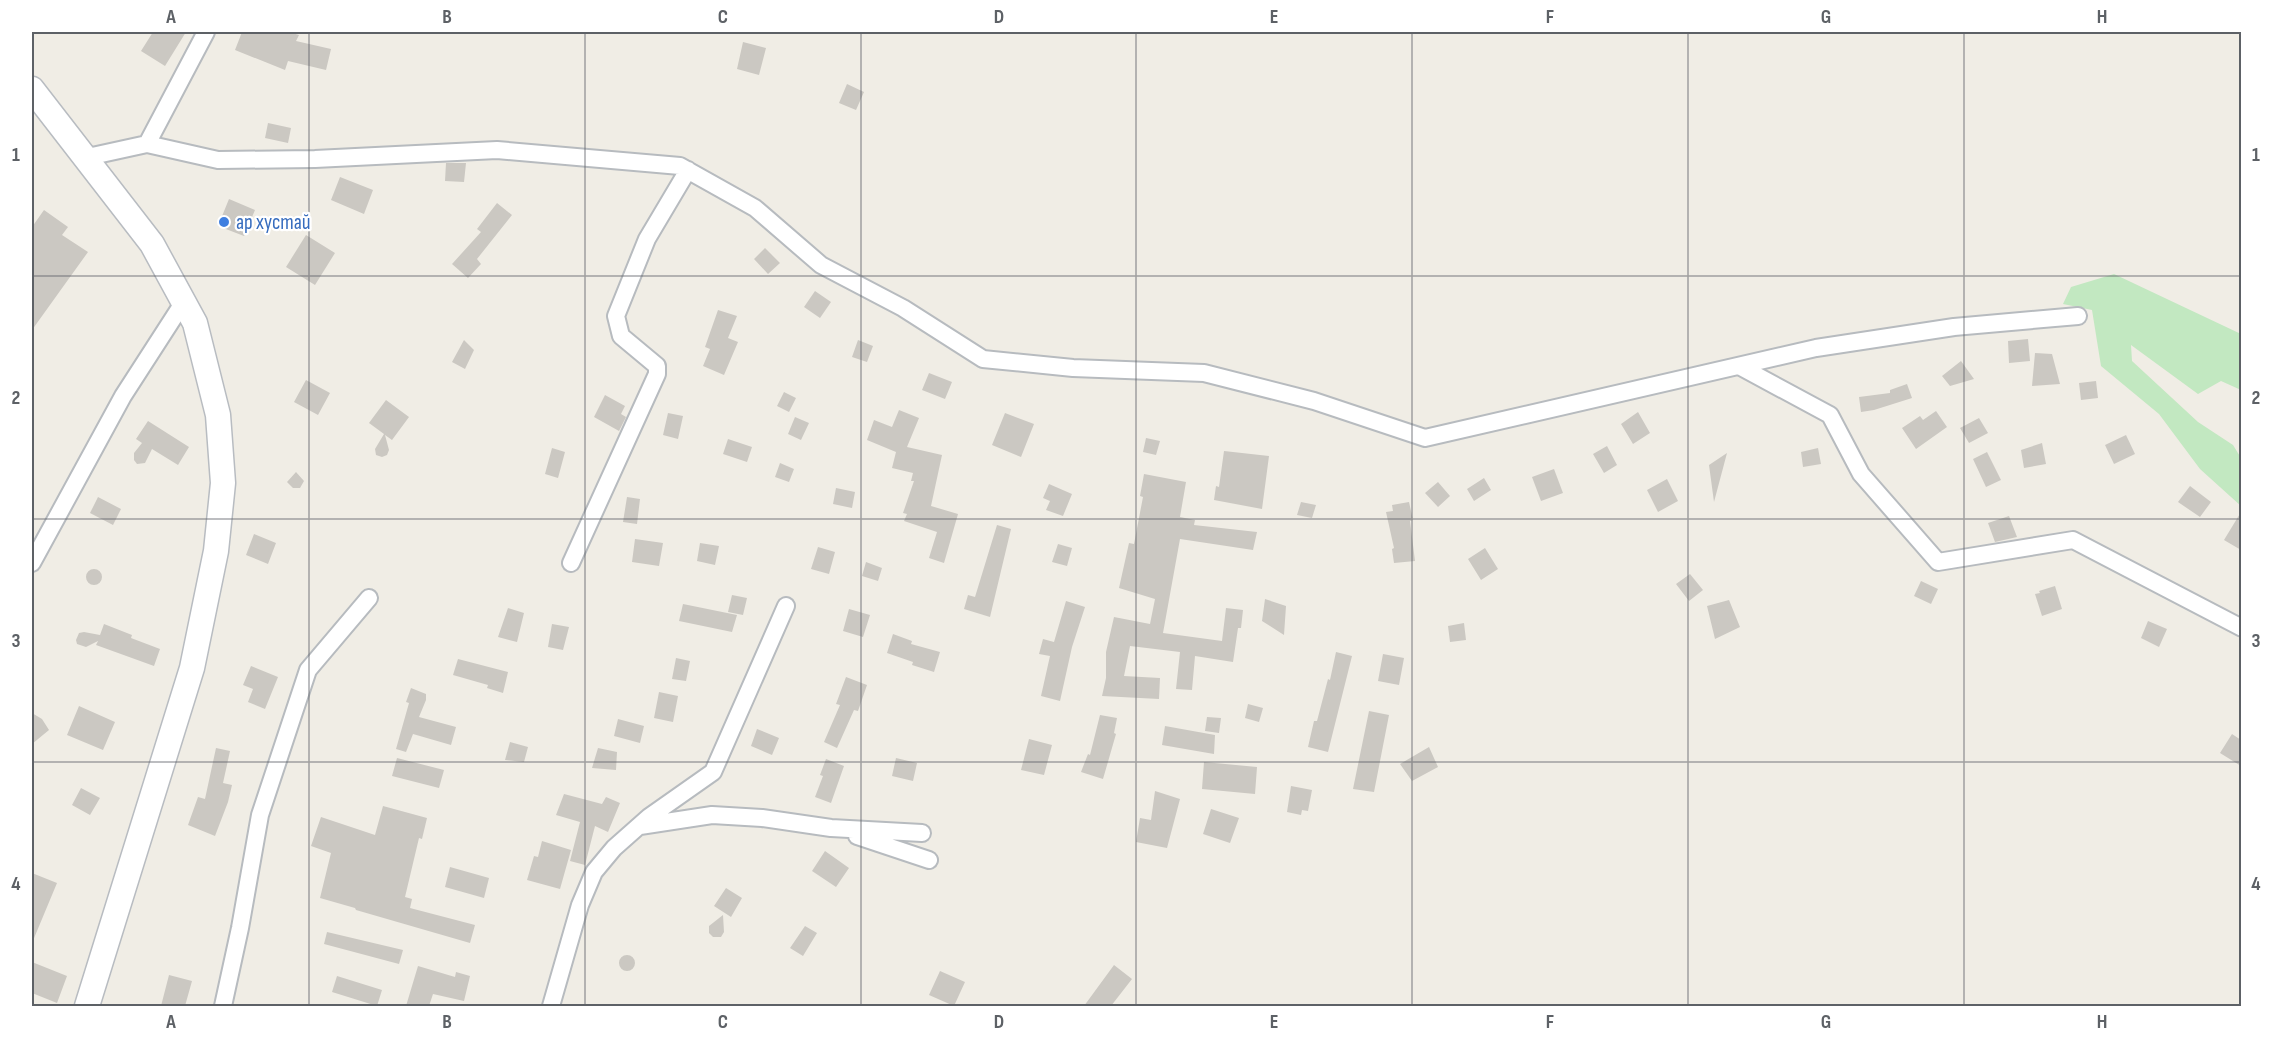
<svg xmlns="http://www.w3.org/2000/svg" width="2273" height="1038" font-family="'Sofia Sans Condensed',sans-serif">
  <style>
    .green { fill: #c2e8c1 }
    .building { fill: #cbc8c2 }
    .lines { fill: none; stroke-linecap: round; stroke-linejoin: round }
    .street-casing { stroke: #b7bbbf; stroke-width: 20 }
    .secondary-casing { stroke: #b8bcc1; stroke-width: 27 }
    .street { stroke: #fff; stroke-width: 16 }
    .secondary { stroke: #fff; stroke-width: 24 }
    .grid { fill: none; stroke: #5d6166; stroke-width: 1.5; stroke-opacity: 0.55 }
    .shop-dot { fill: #3f7fe0; stroke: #fff; stroke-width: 2 }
    .labels { text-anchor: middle; stroke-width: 4.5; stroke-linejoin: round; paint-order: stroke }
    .shop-label { font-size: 21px; fill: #366cbe; stroke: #fff; text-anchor: start }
    .neatline { fill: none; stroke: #5d6166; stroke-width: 2 }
    .grid-label { font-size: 20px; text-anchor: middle; font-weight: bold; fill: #5d6166 }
  </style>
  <rect width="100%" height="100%" fill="#f0ede5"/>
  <path class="green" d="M2114,274l127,60v56l-20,-9 -23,13 -67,-49 1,16 66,61 35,23 8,13v48l-41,-37 -41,-55 -58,-48 -9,-56 -29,-6 8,-17z"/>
  <path class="building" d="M153,32h33l-21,34 -24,-15z
    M242,32h47l10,3 -3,6 35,8 -5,21 -38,-9 -3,9 -50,-20z
    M743,42l23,6 -7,27 -22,-6z
    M847,84l17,8 -8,18 -17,-7z
    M268,123l23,5 -3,15 -23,-5z
    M446,163h20l-2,19 -19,-1z
    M340,177l33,13 -9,24 -33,-14z
    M229,199l26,11 -11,26 -26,-10z
    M497,203l15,12 -35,44 4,5 -13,14 -16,-14 29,-32 -4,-3z
    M44,210l24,17 -6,8 26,17 -56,78v-103z
    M306,235l29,18 -20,32 -29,-18z
    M765,248l15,15 -12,11 -14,-15z
    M815,291l16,11 -11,16 -16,-11z
    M718,310l19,6 -9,22 10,4 -14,33 -21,-9 7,-17 -5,-2z
    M2028,339l2,22 -21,2 -1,-22z
    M464,340l10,10 -9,19 -13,-7z
    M858,340l15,6 -6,16 -15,-5z
    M2035,353l17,1 8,30 -28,2z
    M1961,361l13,18 -24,7 -8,-10z
    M929,373l23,9 -7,17 -23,-9z
    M306,380l24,13 -12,22 -24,-13z
    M2096,381l2,17 -17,2 -2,-17z
    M1907,384l5,14 -38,12 -13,2 -2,-15 31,-4v-3z
    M784,392l12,6 -7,14 -12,-6z
    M605,395l20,11 -4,8 5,3 -7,14 -25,-14z
    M386,400l23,17 -17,23 -7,-5 4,15 -2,5 -5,2 -6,-2 -1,-6 9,-15 -15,-11z
    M899,410l20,8 -12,29 35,8 -11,51 27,8 -14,49 -15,-5 8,-26 -33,-11 3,-7 -4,-1 11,-32h-3l2,-8 -21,-5 4,-16 -29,-12 7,-20 18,7z
    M1936,411l11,16 -31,22 -14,-21 18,-12 3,4z
    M1638,412l12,21 -17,11 -12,-20z
    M668,413l15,3 -5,23 -15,-4z
    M1005,413l29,11 -13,33 -29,-12z
    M795,417l14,6 -8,17 -13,-6z
    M1979,418l9,15 -19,10 -9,-15z
    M148,421l41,26 -11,18 -26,-16 -7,14 -8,1 -3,-4v-7l8,-10 -6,-4z
    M2126,435l9,19 -21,10 -9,-19z
    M1146,438l14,3 -4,14 -13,-3z
    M728,439l24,8 -5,15 -24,-8z
    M2042,443l4,21 -22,4 -3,-18z
    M1607,446l10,19 -13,8 -11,-19z
    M552,448l13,4 -7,26 -13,-4z
    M1818,448l3,16 -18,3 -2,-15z
    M1224,451l45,5 -7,53 -48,-9 2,-14 3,1z
    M1987,452l14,28 -15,7 -13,-28z
    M1727,453l-13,49 -5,-37z
    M780,463l14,6 -5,13 -14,-5z
    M1554,469l9,24 -22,8 -9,-24z
    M296,472l8,9 -4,7h-7l-6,-6z
    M1144,474l42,8 -6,35 15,3 -1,5 63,7 -4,18 -73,-11 -17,94 59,8 4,-33 17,2 -2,18h-3l-5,34 -38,-6 -3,34 -16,-1 4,-37 -50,-6 -6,30 36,2 -1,21 -57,-3 4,-18v-26l8,-35 36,7 5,-25 -36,-11 10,-45 5,1 9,-47 -3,-1z
    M1484,478l7,12 -17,11 -7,-12z
    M1667,479l11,22 -20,11 -11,-22z
    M1438,482l12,14 -12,11 -13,-14z
    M1049,484l23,10 -9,22 -17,-6 4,-9 -7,-3z
    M2190,486l21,16 -11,15 -22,-15z
    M836,488l19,4 -3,16 -19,-4z
    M98,497l23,12 -8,16 -23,-12z
    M627,497l13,2 -3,25 -14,-2z
    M1301,502l15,3 -4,13 -15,-3z
    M1409,502l4,18 -3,1 5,40 -21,2 -2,-14 2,-1 -8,-36 7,-1 -1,-6z
    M2241,512v38l-17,-10z
    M2009,516l8,21 -22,5 -7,-19z
    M997,525l14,4 -21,88 -26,-8 4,-14 7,2z
    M254,534l22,9 -8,21 -22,-9z
    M635,539l28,4 -4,23 -27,-4z
    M700,543l19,3 -4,19 -18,-4z
    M1058,544l14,4 -5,18 -15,-4z
    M818,547l17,5 -6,22 -18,-5z
    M1485,548l13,21 -17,11 -13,-21z
    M866,562l16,6 -4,13 -16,-5z
    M86 577a8 8 0 1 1 16 0a8 8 0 1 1-16 0Z
    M1690,574l13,16 -14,11 -13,-17z
    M1921,581l17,8 -7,15 -17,-8z
    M2055,586l7,23 -20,7 -7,-22 5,-1 -1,-2z
    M732,595l15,3 -4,17 -15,-3z
    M1265,599l21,7 -2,29 -22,-14z
    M1729,600l11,27 -25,12 -8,-33z
    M1066,601l19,6 -13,40 -12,54 -19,-5 9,-40 -11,-2 4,-15 11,3z
    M683,604l54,11 -5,17 -53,-11z
    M508,608l16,5 -7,29 -19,-5z
    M849,609l21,6 -7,22 -20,-6z
    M2148,621l19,8 -8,18 -18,-9z
    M1464,623l2,17 -16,2 -2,-16z
    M104,624l28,11 -1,3 29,11 -6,17 -58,-21 2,-4 -12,6 -9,-3 -1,-4 3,-7 5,-1 16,3z
    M552,624l17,3 -6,23 -15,-3z
    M893,634l19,7 -1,3 29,8 -6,20 -22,-7 1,-3 -26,-9z
    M1336,652l16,4 -24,96 -20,-5 6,-26h3l11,-42 2,1z
    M1383,654l21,4 -5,27 -21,-4z
    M676,658l14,3 -4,20 -14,-2z
    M458,659l50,13 -5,21 -16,-5 1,-3 -35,-10z
    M251,666l27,11 -13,32 -17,-7 5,-13 -10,-4z
    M846,677l21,8 -9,26 -4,-1 -17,38 -13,-6 16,-37 -4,-1z
    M411,688l15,6v6l-7,17 37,10 -5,18 -38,-11 -7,18 -10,-3 13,-46 -3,-1z
    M659,692l19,4 -5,26 -19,-4z
    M1248,704l15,4 -4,14 -14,-4z
    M79,706l36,16 -12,28 -36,-15z
    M1369,711l20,4 -15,77 -21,-3z
    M32,713l10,6 7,11 -17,14z
    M1100,715l17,3 -3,15 2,1 -13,45 -22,-7 7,-18 2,1z
    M1207,717l14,1 -2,15 -14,-2z
    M618,719l26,7 -4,17 -26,-7z
    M1165,726l50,9 -1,19 -52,-9z
    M757,729l22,9 -7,17 -21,-9z
    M2232,734l9,6v26l-21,-13z
    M1029,739l23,6 -8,30 -23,-5z
    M510,742l18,5 -4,15 -19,-2z
    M1429,747l9,20 -26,14 -12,-17z
    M216,748l14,3 -7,32 9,2 -4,17 -13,34 -27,-11 10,-28 7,2z
    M598,748l19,4 -1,18 -24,-2z
    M397,758l47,12 -5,18 -47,-12z
    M896,758l21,5 -4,18 -21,-5z
    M826,759l18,7 -13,37 -16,-6 8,-21 -3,-1z
    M1204,762l53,5 -2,27 -53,-5z
    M1291,786l21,4 -4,21 -6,-1 -1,5 -14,-3z
    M81,788l19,10 -10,17 -18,-10z
    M1155,791l25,8 -13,49 -31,-6 4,-24 11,2z
    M564,794l38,10 4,-7 14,6 -12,29 -13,-6 -10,39 -15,-4 10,-39 -24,-7z
    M383,806l44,12 -5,21 -3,-1 -14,59 7,2 -2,9 65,17 -5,18 -114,-33 -1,-2 -35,-10 11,-45 -20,-7 10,-29 54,18z
    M1211,809l28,9 -9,25 -27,-9z
    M542,841l29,9 -11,39 -33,-9 7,-24 4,1z
    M825,851l24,17 -13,19 -24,-16z
    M450,867l39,11 -5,20 -39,-11z
    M32,873l25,10 -25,60z
    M726,888l16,10 -11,19 -17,-11z
    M723,915l1,17 -3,5h-8l-4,-4v-7z
    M805,926l12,7 -14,23 -13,-8z
    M327,932l76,18 -4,14 -75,-20z
    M619 963a8 8 0 1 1 16 0a8 8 0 1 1-16 0Z
    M32,962l35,14 -10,27 -25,-10z
    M1114,965l18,14 -21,27h-27z
    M418,966l37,11 1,-5 14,4 -6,25 -31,-7 -4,12h-23z
    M940,971l25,11 -11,24 -25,-11z
    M169,975l23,6 -7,25h-24z
    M337,976l45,14 -5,16 -45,-14z"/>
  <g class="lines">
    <defs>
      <path id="street" d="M147,144l59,-112
        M83,158l64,-14 71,16 97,-1 182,-9 183,16 75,42 66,57 82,43 80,51 90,9 131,5 110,28 111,37 391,-90 138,-21 124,-11
        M1739,366l91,49 31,59 77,88 135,-22 169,88
        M32,563l91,-167 60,-93
        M571,563l86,-189v-8l-36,-30 -5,-20 31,-77 41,-69
        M640,826l72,-11 50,3 69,10 91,5
        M857,836l72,24
        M223,1006l17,-78 20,-113 48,-145 61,-72
        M551,1006l29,-101 14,-33 20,-24 35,-31 64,-45 73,-166"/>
      <path id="secondary" d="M32,89l120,155 43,79 23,92 5,68 -7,68 -24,117 -105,338"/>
    </defs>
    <use href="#street" class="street-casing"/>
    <use href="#secondary" class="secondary-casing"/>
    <use href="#street" class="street"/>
    <use href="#secondary" class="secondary"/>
  </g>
  <path class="grid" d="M309,32v974M585,32v974M861,32v974M1136,32v974M1412,32v974M1688,32v974M1964,32v974M32,276h2210M32,519h2210M32,762h2210"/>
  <circle class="shop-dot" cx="224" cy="222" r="6"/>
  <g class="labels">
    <g class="shop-label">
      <text x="236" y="229">ар хустай</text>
    </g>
  </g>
  <rect width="2273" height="1038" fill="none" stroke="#ffffff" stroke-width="66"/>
  <rect x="33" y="33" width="2207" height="972" class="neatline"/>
  <g class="grid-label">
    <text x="171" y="23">A</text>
    <text x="447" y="23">B</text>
    <text x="723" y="23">C</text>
    <text x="999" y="23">D</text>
    <text x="1274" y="23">E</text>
    <text x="1550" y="23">F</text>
    <text x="1826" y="23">G</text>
    <text x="2102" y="23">H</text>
    <text x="16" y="161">1</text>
    <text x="2256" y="161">1</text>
    <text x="16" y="404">2</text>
    <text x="2256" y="404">2</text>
    <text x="16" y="647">3</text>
    <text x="2256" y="647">3</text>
    <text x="16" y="890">4</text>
    <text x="2256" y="890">4</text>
    <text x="171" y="1028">A</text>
    <text x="447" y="1028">B</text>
    <text x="723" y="1028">C</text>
    <text x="999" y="1028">D</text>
    <text x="1274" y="1028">E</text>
    <text x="1550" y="1028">F</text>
    <text x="1826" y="1028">G</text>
    <text x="2102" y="1028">H</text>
  </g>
</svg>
